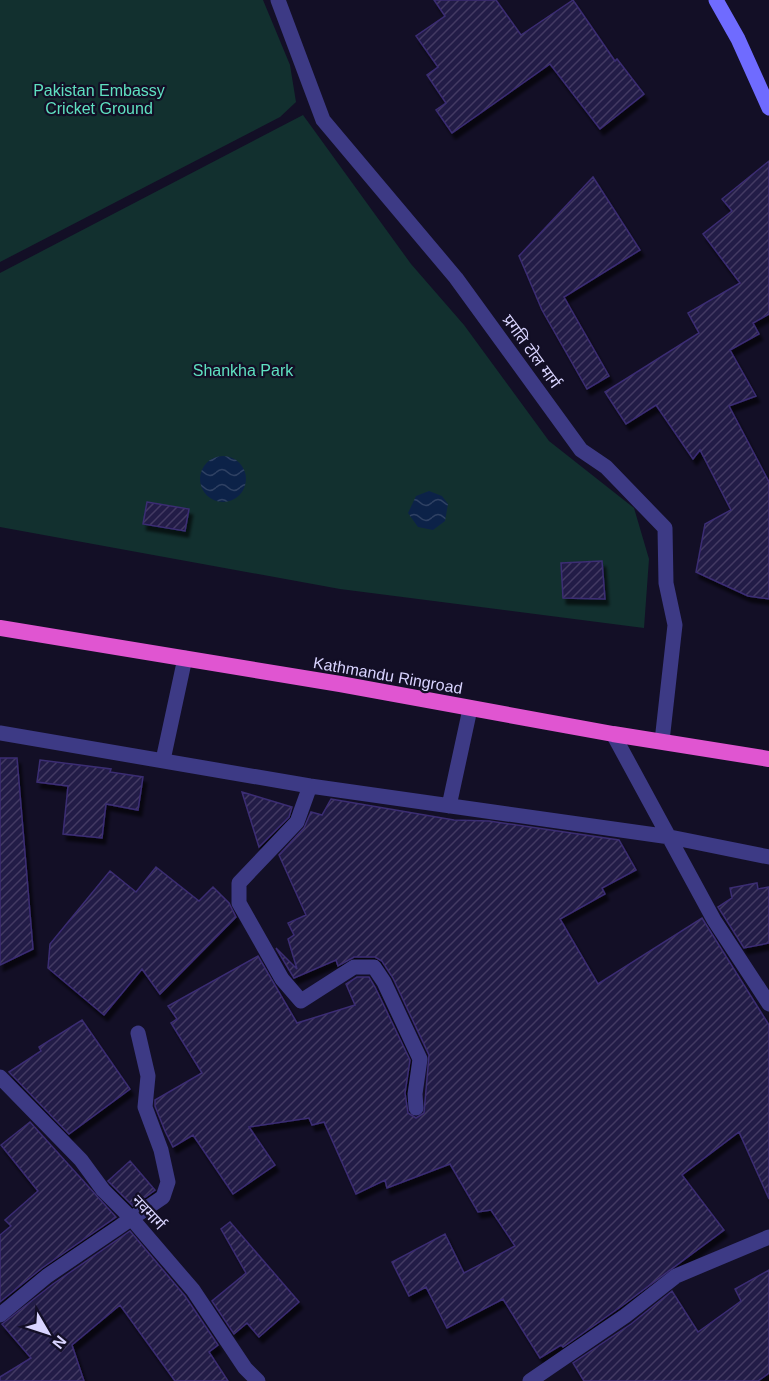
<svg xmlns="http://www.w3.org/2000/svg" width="769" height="1381" font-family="Helvetica,'Noto Sans Devanagari',sans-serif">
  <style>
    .green { fill: #12302f }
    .water { fill: url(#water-waves) }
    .building { fill: url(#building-hatch); stroke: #3b2d73; stroke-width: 1.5; filter: url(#shadow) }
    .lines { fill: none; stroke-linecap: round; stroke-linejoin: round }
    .minor { stroke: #3d3a85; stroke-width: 15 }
    .secondary { stroke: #6f6bff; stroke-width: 15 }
    .trunk { stroke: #e055d1; stroke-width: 16 }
    .labels { text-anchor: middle; stroke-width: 4.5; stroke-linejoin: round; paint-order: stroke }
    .park-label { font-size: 16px; fill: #5fe0c0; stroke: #130f26 }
    .street-label { font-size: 16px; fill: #d9d4ff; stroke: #130f26 }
  </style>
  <defs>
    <pattern id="water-waves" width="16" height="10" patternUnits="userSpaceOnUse" patternTransform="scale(1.5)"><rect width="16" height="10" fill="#0c2248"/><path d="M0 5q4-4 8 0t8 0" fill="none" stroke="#2f4163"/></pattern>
    <pattern id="building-hatch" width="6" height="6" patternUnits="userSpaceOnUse" patternTransform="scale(1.5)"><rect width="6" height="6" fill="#241b47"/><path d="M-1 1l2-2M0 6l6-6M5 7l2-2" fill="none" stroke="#433b63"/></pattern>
    <filter id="shadow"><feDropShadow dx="3.5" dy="6" stdDeviation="1.5" flood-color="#0009"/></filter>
  </defs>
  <rect width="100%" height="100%" fill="#130f26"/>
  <path class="green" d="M0,0h263l27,65 6,37 -16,15 -280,145z
    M303,115l108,149 53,61 85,116 85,67 15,51 -5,69 -304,-39 -340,-62v-254z"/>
  <path class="water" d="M200 479a23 23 0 1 1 46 0a23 23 0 1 1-46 0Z
    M429,491l13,5 6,8 -3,17 -12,9 -15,-3 -10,-14 8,-17z"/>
  <path class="building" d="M434,0h62l25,35 52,-35 42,61 2,-2 27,35 -44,35 -50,-65 -98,69 -16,-23 10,-7 -19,-28 11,-8 -22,-31 29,-20z
    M769,161v153l-16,9 6,11 -29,16 26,46 -27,10 40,76v117l-21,-3 -52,-24 9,-48 26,-14 -31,-60 -7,9 -37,-54 -30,19 -21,-32 94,-59 -11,-20 52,-30 -37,-49 29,-23 -10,-12z
    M593,177l47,73 -76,47 45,79 -22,13 -45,-79 -23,-54z
    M147,502l42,7 -4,22 -42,-7z
    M602,561l3,38 -42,-1 -2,-35z
    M0,758h17l16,191 -33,16z
    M40,760l71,9 -1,3 33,5 -5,33 -32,-6 -4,34 -39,-4 5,-48 -31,-4z
    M242,792l50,15 -3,10 -30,30z
    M331,799l123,21 35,1 130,19 17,30 -34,18 3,6 -45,25 38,65 104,-66 67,107v174l-30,-67 -57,43 42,55 -105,78 -56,39 -2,-2 -21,13 -37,-59 -56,29 -21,-41 -17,9 -17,-34 53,-28 19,39 51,-27 -24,-36 -13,2 -28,-48 -63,24 -2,-8 -29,14 -32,-72 -12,3 -3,-7 -60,9 26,38 -42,29 -40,-59 -20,12 -8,-16 -10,-25v-6l47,-27 -31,-50 6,-4 -9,-13 90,-50 39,67 58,-18 -9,-21 11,-7h12l6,10 35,73 -5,33 3,20 8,5 8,-5 5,-58 -36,-77 -11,-17 -7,-4h-21l-16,9 -2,-6 -42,18 -18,-30 21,21 -9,-30 6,-4 -6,-12 18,-8 -27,-60 25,-27 7,-16 11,3z
    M156,867l43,34 14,-14 16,16 7,14 -76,77 -18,-25 -38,46 -56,-47 2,-24 60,-73 26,21z
    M757,883l1,6 11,-2v56l-25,5 -26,-41 14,-9 -2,-10z
    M82,1020l48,69 -61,45 -60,-62 32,-21 -2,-4z
    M30,1122l86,95 -74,51 -42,34v-67l11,-9 -6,-6 33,-29 -37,-46z
    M130,1161l25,29 -22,16 -25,-25z
    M230,1222l69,80 -40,35 -12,-14 -13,11 -22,-33 34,-28 -25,-44z
    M130,1231l55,65 33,49 -9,7 19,29h-53l-55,-76 -48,40 12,36h-84v-4l31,-19 -29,-34 51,-40z
    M769,1270v103l-11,8h-174l-11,-18 58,-39 41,-33 26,41 43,-31 -6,-12z"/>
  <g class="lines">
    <path class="minor" d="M278,0l45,120 133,158 125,172 25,17 59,61 1,55 9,42 -13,116
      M0,733l310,53 360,51 99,20
      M613,734l101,186 55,84
      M163,760l22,-102
      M310,786l-13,36 -58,61v20l43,76 19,22 53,-34h20l10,15 36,77 -5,35 1,14
      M449,806l21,-97
      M0,1077l81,83 22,30 29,29 61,71 52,78 13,13
      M0,1315l47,-39 116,-79 5,-15 -7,-32 -16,-43 3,-31 -10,-43
      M530,1381l95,-65 51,-40 93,-39"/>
    <path class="secondary" d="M716,0l22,39 31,69"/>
    <path class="trunk" d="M0,628l340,56 273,50 156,25"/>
  </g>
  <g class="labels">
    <g class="park-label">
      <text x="99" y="96">Pakistan Embassy<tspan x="99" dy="18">Cricket Ground</tspan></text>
      <text x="243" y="376">Shankha Park</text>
    </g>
    <g class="street-label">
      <text transform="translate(532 351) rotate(54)" y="6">प्रगति टोल मार्ग</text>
      <text transform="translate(388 675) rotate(10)" y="6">Kathmandu Ringroad</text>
      <text transform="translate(149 1212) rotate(47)" y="6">नवमार्ग</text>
    </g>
  </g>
  <g transform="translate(48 1333) rotate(129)" stroke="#130f26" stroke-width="4.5" paint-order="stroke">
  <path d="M0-4.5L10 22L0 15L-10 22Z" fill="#d9d4ff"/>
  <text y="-9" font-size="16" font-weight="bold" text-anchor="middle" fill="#d9d4ff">N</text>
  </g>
</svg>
